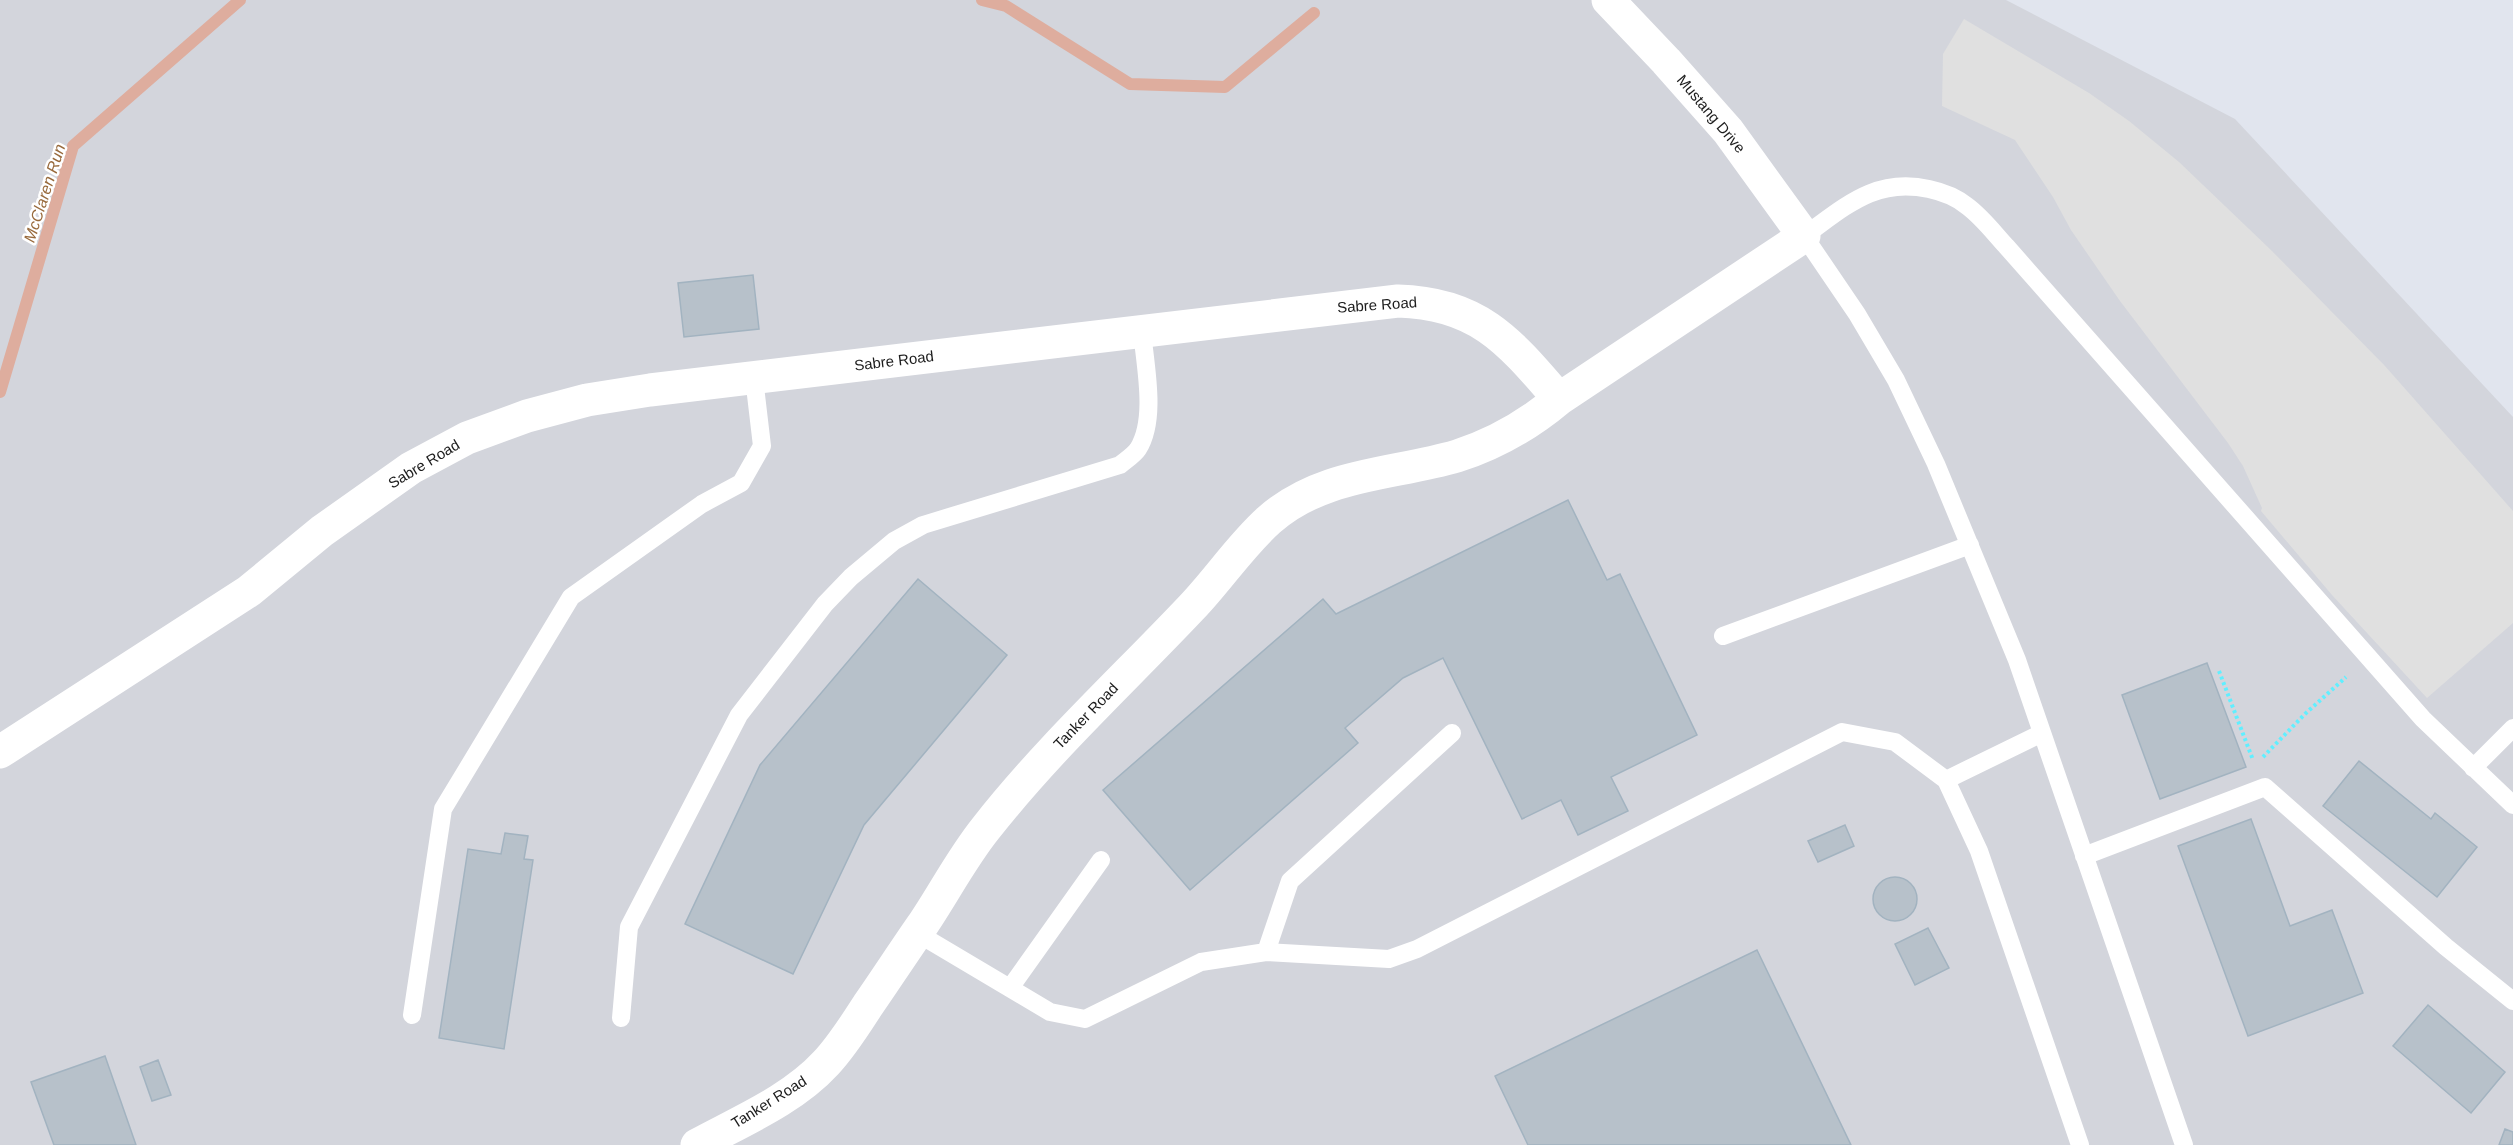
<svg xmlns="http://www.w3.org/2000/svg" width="2513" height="1145" font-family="Arial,sans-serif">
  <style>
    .airport { fill: #d3d5dc }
    .parking { fill: #e0e0e0 }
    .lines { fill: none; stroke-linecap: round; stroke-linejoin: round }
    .stream { stroke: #dead9e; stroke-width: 12 }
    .building { fill: #b7c1ca; stroke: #a2b3c0; stroke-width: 1.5 }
    .path { stroke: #61efff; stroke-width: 4; stroke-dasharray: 3 3; stroke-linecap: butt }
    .lane { stroke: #fff; stroke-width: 18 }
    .street { stroke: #fff; stroke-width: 33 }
    .labels { text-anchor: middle; stroke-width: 5; stroke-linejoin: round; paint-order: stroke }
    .street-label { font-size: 15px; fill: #1c1c1c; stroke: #fff }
    .water-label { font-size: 16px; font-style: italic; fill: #986a3c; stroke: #fff }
  </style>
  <rect width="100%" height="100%" fill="#e1e5ee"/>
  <path class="airport" d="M0,0h2006l229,119 278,298v728h-2513z"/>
  <path class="parking" d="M1964,19l125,74 40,28 50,41 93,89 113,115 128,145v112l-86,75 -95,-103 -71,-84 1,-3 -19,-42 -15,-23 -108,-142 -49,-71 -18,-33 -38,-57 -73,-34 1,-52z"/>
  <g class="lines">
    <path class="stream" d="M982,0l24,6 124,78 95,3 89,-74
      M0,392l73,-246 167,-146"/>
  </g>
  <path class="building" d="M753,275l6,54 -75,8 -6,-54z
    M1568,500l39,80 13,-6 77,161 -86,42 17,34 -50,24 -17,-35 -39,19 -79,-161 -40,20 -58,50 13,15 -168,147 -87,-100 220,-191 13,15z
    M918,579l89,76 -143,170 -71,149 -108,-50 75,-159z
    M2207,663l39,104 -86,32 -38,-104z
    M2359,761l72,58 4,-6 42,34 -40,50 -114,-91z
    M2251,819l39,107 42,-16 31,83 -115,43 -70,-190z
    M1845,825l9,21 -36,16 -10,-21z
    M505,833l23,3 -4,23 9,1 -29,189 -65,-11 29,-189 33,5z
    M1873 899a22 22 0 1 1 44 0a22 22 0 1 1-44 0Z
    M1928,928l21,40 -34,17 -20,-41z
    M1757,950l94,195h-323l-33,-69z
    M2428,1005l77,67 -34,41 -78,-67z
    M105,1056l31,89h-82l-23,-63z
    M158,1060l13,35 -19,6 -12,-34z
    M2505,1129l8,3v13h-14z"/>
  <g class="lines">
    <path class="path" d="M2219,671l34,89
      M2263,757l42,-43 41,-37"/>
    <path class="lane" d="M1723,636l247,-91
      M2473,768l40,-40
      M1946,780l33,71 101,294
      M2084,856l181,-69 181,160 67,54
      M917,933l133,79 35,7 116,-57 65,-10 123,7 28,-10 425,-217 53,10 51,38 96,-47
      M1266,952l24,-71 162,-148
      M1010,988l91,-128
      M412,1015l31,-206 128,-212 131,-93 39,-21 21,-37 -8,-68
      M621,1018l8,-91 110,-212 86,-111 26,-27 43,-36 29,-16 197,-60c6,-5 14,-10 18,-16 19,-30 7,-84 4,-118
      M2184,1145l-167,-485 -81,-196 -40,-84 -39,-66 -53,-78c41,-29 71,-59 125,-47 14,3 27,8 38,17 15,11 27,27 39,40l417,473 90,86"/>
    <path class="street" d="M0,752l249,-161 73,-60 89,-63 56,-30 60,-22 60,-16 63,-10 748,-89c81,2 112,41 161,98l245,-163 -76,-105 -62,-70 -58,-61
      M697,1145c44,-24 95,-45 129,-82 16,-17 29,-38 42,-58 18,-26 35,-52 53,-78 22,-32 40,-68 65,-99 62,-79 136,-147 205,-220 27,-28 49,-62 78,-88 53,-47 123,-45 188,-64 38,-12 71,-31 102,-57"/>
  </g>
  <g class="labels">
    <g class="street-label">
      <text transform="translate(1711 114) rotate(50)" y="5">Mustang Drive</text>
      <text transform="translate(1377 305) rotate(-4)" y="5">Sabre Road</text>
      <text transform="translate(894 361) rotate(-7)" y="5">Sabre Road</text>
      <text transform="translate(424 464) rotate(-31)" y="5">Sabre Road</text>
      <text transform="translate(1086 716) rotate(-46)" y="5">Tanker Road</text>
      <text transform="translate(769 1102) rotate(-32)" y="5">Tanker Road</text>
    </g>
    <g class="water-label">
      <text transform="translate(44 193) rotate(-72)" y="6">McClaren Run</text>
    </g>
  </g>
</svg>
